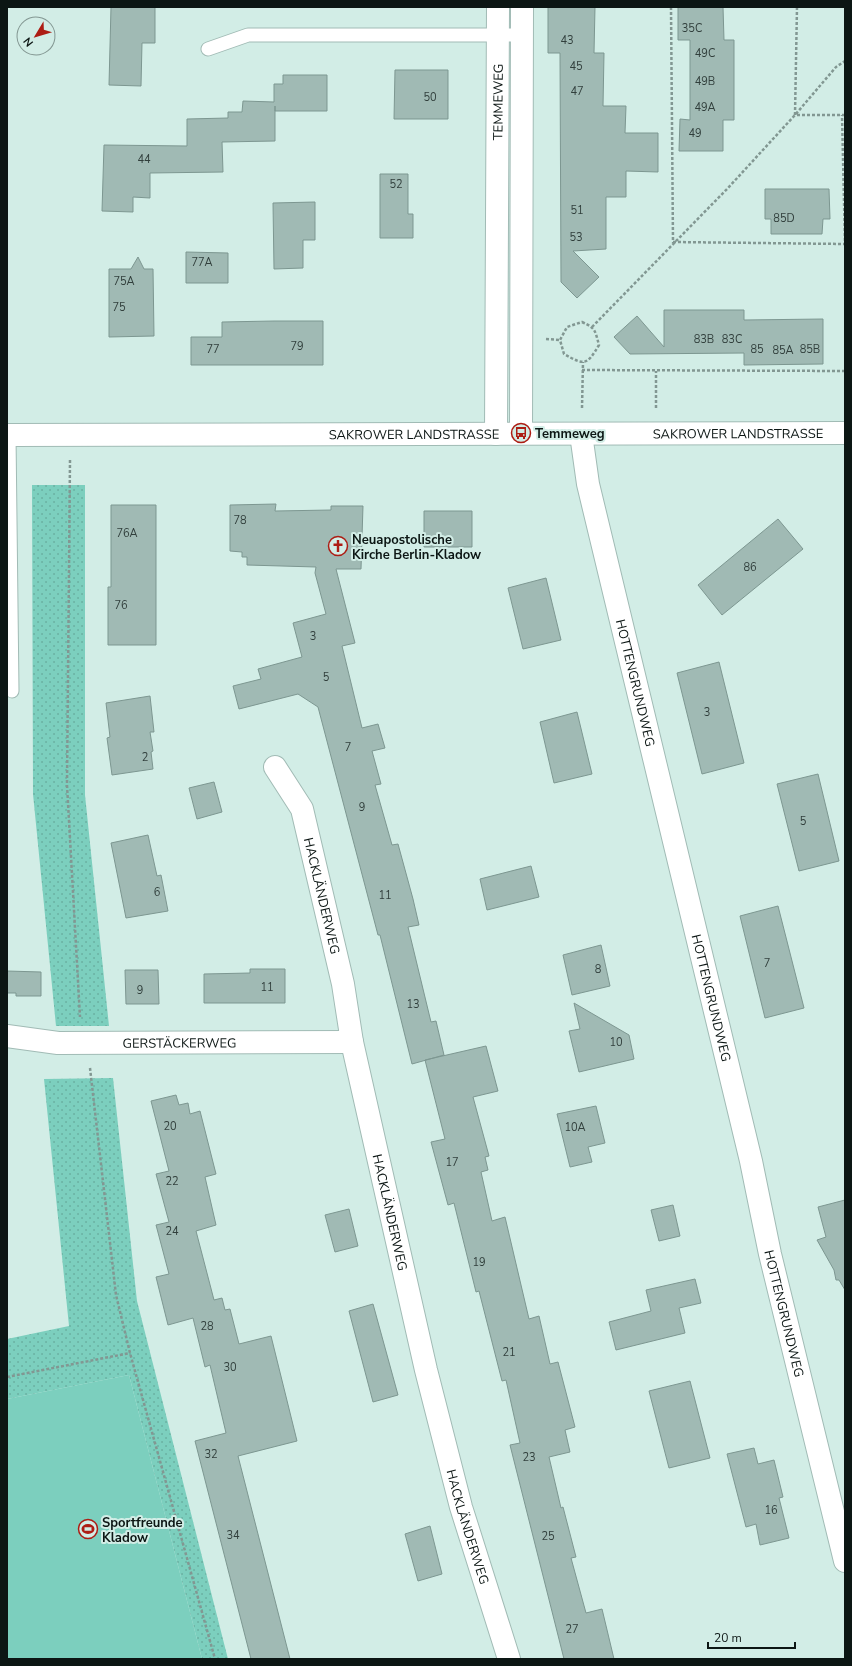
<svg xmlns="http://www.w3.org/2000/svg" width="852" height="1666" font-family="'Nunito Sans',sans-serif">
  <style>
    .grass { fill: #7ccfbe }
    .park { fill: url(#park-dots) }
    .building { fill: #a0bab4; stroke: #7d9791 }
    .lines { fill: none; stroke-linecap: round; stroke-linejoin: round }
    .service-casing { stroke: #a1bbb5; stroke-width: 15 }
    .minor-casing { stroke: #a1bbb5; stroke-width: 24 }
    .path { stroke: #829792; stroke-width: 2.5; stroke-dasharray: 3 2; stroke-linecap: butt }
    .service { stroke: #fff; stroke-width: 13 }
    .minor { stroke: #fff; stroke-width: 22 }
    .labels { text-anchor: middle; stroke-width: 4; stroke-linejoin: round; paint-order: stroke }
    .number-label { font-size: 11px; fill: #313f3c }
    .street-label { font-size: 13px; fill: #0c1614; stroke: #d2ede6 }
    .poi-label { font-size: 13px; font-weight: bold; fill: #0c1614; stroke: #d2ede6; text-anchor: start }
  </style>
  <defs>
    <pattern id="park-dots" width="8" height="8" patternUnits="userSpaceOnUse"><rect width="8" height="8" fill="#7ccfbe"/><path d="M2 2h.1M6 6h.1" fill="none" stroke="#6ab1a2" stroke-width="1.8" stroke-linecap="round"/></pattern>
  </defs>
  <rect width="100%" height="100%" fill="#d2ede6"/>
  <path class="grass" d="M129,1375l73,284h-195v-260z"/>
  <path class="park" d="M32,485h53v310l24,231h-53l-23,-232z
    M113,1078l24,223 91,358h-26l-73,-284 -122,24v-60l62,-13 -25,-247z"/>
  <path class="building" d="M111,7h44v36h-13l-1,43 -32,-1z
    M548,7h47l-1,46h10l-1,53h23l-1,27h33v39l-32,-1v26h-20v52l-33,2 26,26 -22,21 -16,-16 -1,-229h-12z
    M678,7h45l1,33h10v80h-11v31h-44l1,-32 10,1v-80h-12z
    M395,70h53v49h-54z
    M283,75h44v36h-52v-5v35l-53,1 1,30 -73,1v25l-17,-1v15l-31,-1 2,-66 83,1v-27l41,-1v-6h14l1,-11 31,1v-18h9z
    M380,174h28v40h5v24h-33z
    M765,189h64l1,30h-7l-1,15h-51v-15h-6z
    M315,202v38h-12v28l-29,1 -1,-66z
    M186,252l42,1v30h-42z
    M138,257l6,12h9l1,67 -45,1v-68h22z
    M664,310h80v10l79,-1v45l-79,1v-12l-114,1 -16,-17 23,-21 27,31z
    M274,321h49v44h-132v-28h31v-15z
    M276,504l-1,7 56,-1v-4h32l-2,63h-25l19,74 -13,3 20,82 16,-4 7,24 -13,3 9,33 -6,1 17,60 6,-1 15,55 6,26 -11,2 23,95 5,-1 8,34 -32,9 -32,-129h-2l-60,-228 -20,-13 -59,15 -6,-23 28,-7 -3,-10 44,-12 -9,-34 33,-9 -11,-41 1,-6 -69,-2v-8h-5v-5l-12,-1v-46z
    M111,505h45v140h-48v-58h3z
    M424,511h48v36h-48z
    M778,519l25,30 -81,66 -24,-30z
    M546,578l15,62 -38,9 -15,-61z
    M719,662l25,101 -42,11 -25,-101z
    M150,696l4,36h-4l3,19 -2,1 2,17 -41,6 -5,-37 3,-1 -4,-34z
    M577,712l15,62 -38,9 -14,-61z
    M818,774l21,87 -40,10 -22,-87z
    M214,782l8,30 -25,7 -8,-31z
    M148,835l9,41 4,-1 7,36 -42,7 -15,-75z
    M531,866l8,31 -52,13 -7,-31z
    M778,906l26,102 -39,10 -25,-102z
    M601,945l9,41 -38,9 -9,-40z
    M250,969h35v34h-81v-29l46,-1z
    M125,970h33l1,34h-33z
    M7,971l34,1v24h-25v-3h-9z
    M574,1003l55,32 5,24 -55,13 -10,-41 11,-2z
    M486,1046l12,45 -25,6 16,59 -4,1 3,13 -7,2 11,49 13,-4 24,102 10,-3 11,48 8,-2 17,65 -10,3 5,22 -21,5 12,51 2,-1 13,50 -5,1 15,55 16,-4 12,50h-50l-54,-214 10,-2 -14,-63 -4,1 -23,-90 -3,1 -22,-89 -6,2 -17,-63 14,-3 -20,-79z
    M176,1095l3,10 9,-2 2,11 10,-3 16,63 -11,3 11,48 -20,6 18,69 8,-2 3,12 5,-1 9,35 32,-8 26,105 -59,15 52,203h-39l-56,-218 31,-8 -16,-68 -5,2 -12,-49 -25,7 -12,-48 13,-3 -13,-49 13,-3 -13,-48 13,-3 -18,-70z
    M596,1106l9,37 -17,4 4,15 -22,5 -13,-53z
    M845,1200v90l-6,-10h-3l-2,-10 -17,-30 9,-3 -8,-30z
    M673,1205l7,31 -21,5 -8,-31z
    M349,1209l9,37 -23,6 -10,-37z
    M695,1279l6,24 -22,5 6,25 -69,17 -7,-28 42,-11 -5,-21z
    M373,1304l25,91 -25,7 -24,-91z
    M690,1381l20,77 -41,10 -20,-77z
    M754,1448l4,16 16,-4 9,37 -4,1 10,40 -29,7 -4,-21 -10,3 -19,-73z
    M430,1526l12,48 -24,7 -13,-47z"/>
  <g class="lines">
    <defs>
      <path id="service" d="M208,49l40,-14h274
        M9,435l3,256"/>
      <g id="minor">
        <path d="M521,433l1,-426"/>
        <path id="s1" d="M496,434l2,-427"/>
        <path id="s2" d="M581,434l7,50 163,677 19,93 75,307"/>
        <path id="s3" d="M7,435l838,-2"/>
        <path id="s4" d="M275,767l27,42 41,175 9,58 74,328 35,137 48,152"/>
        <path id="s5" d="M7,1036l51,7 294,-1"/>
      </g>
    </defs>
    <use href="#service" class="service-casing"/>
    <use href="#minor" class="minor-casing"/>
    <path class="path" d="M671,7l2,235 172,2 -3,-129
      M797,7l-2,108h50
      M582,322c14,6 13,9 17,23 -12,20 -14,21 -35,9l-4,-14 7,-13z
      M592,327l136,-139 67,-73 41,-48 9,-6
      M546,339l14,1
      M582,370l263,1
      M582,408l1,-46
      M656,408v-37
      M70,460l-3,325 13,232
      M90,1068l26,227 14,58 85,306
      M7,1377l123,-24"/>
    <use href="#service" class="service"/>
    <use href="#minor" class="minor"/>
  </g>
  <defs>
    <symbol id="bus-ring" viewBox="-11 -11 22 22"><circle r="9.5" fill="#d2ede6" stroke="#ad1d14" stroke-width="1.5"/><path d="M-5-6H5V4H4V6H2V4H-2V6H-4V4H-5ZM-3.5-4V0h7V-4ZM-3.5 1.2v1.5H-2V1.2ZM2 1.2v1.5H3.5V1.2Z" fill="#ad1d14"/></symbol>
    <symbol id="church-ring" viewBox="-11 -11 22 22"><circle r="9.5" fill="#d2ede6" stroke="#ad1d14" stroke-width="1.5"/><path d="M-1.2-6h2.4v3.5h3.3v2.4h-3.3V6h-2.4V-.1h-3.3v-2.4h3.3Z" fill="#ad1d14"/></symbol>
    <symbol id="stadium-ring" viewBox="-11 -11 22 22"><circle r="9.5" fill="#d2ede6" stroke="#ad1d14" stroke-width="1.5"/><path d="M0-5a6.5 5 0 1 0 0 10a6.5 5 0 1 0 0-10ZM-3.5-1.8h7v3.6h-7Z" fill="#ad1d14"/></symbol>
  </defs>
  <g fill-rule="evenodd">
    <use href="#bus-ring" x="510" y="422" width="22" height="22"/>
    <use href="#church-ring" x="327" y="535" width="22" height="22"/>
    <use href="#stadium-ring" x="77" y="1518" width="22" height="22"/>
  </g>
  <g class="labels">
    <g class="number-label">
      <text x="692" y="32">35C</text>
      <text x="567" y="44">43</text>
      <text x="705" y="57">49C</text>
      <text x="576" y="70">45</text>
      <text x="705" y="85">49B</text>
      <text x="577" y="95">47</text>
      <text x="430" y="101">50</text>
      <text x="705" y="111">49A</text>
      <text x="695" y="137">49</text>
      <text x="144" y="163">44</text>
      <text x="396" y="188">52</text>
      <text x="577" y="214">51</text>
      <text x="784" y="222">85D</text>
      <text x="576" y="241">53</text>
      <text x="202" y="266">77A</text>
      <text x="124" y="285">75A</text>
      <text x="119" y="311">75</text>
      <text x="704" y="343">83B</text>
      <text x="732" y="343">83C</text>
      <text x="297" y="350">79</text>
      <text x="213" y="353">77</text>
      <text x="757" y="353">85</text>
      <text x="810" y="353">85B</text>
      <text x="783" y="354">85A</text>
      <text x="240" y="524">78</text>
      <text x="127" y="537">76A</text>
      <text x="750" y="571">86</text>
      <text x="121" y="609">76</text>
      <text x="313" y="640">3</text>
      <text x="326" y="681">5</text>
      <text x="707" y="716">3</text>
      <text x="348" y="751">7</text>
      <text x="145" y="761">2</text>
      <text x="362" y="811">9</text>
      <text x="803" y="825">5</text>
      <text x="157" y="896">6</text>
      <text x="385" y="899">11</text>
      <text x="767" y="967">7</text>
      <text x="598" y="973">8</text>
      <text x="267" y="991">11</text>
      <text x="140" y="994">9</text>
      <text x="413" y="1008">13</text>
      <text x="616" y="1046">10</text>
      <text x="170" y="1130">20</text>
      <text x="575" y="1131">10A</text>
      <text x="452" y="1166">17</text>
      <text x="172" y="1185">22</text>
      <text x="172" y="1235">24</text>
      <text x="479" y="1266">19</text>
      <text x="207" y="1330">28</text>
      <text x="509" y="1356">21</text>
      <text x="230" y="1371">30</text>
      <text x="211" y="1458">32</text>
      <text x="529" y="1461">23</text>
      <text x="771" y="1514">16</text>
      <text x="233" y="1539">34</text>
      <text x="548" y="1540">25</text>
      <text x="572" y="1633">27</text>
    </g>
    <g class="street-label">
      <text dy="5" stroke="none"><textPath href="#s1" startOffset="332">TEMMEWEG</textPath></text>
      <text dy="5" stroke="none"><textPath href="#s3" startOffset="407">SAKROWER LANDSTRASSE</textPath></text>
      <text dy="5" stroke="none"><textPath href="#s3" startOffset="731">SAKROWER LANDSTRASSE</textPath></text>
      <text dy="5" stroke="none"><textPath href="#s2" startOffset="255">HOTTENGRUNDWEG</textPath></text>
      <text dy="5" stroke="none"><textPath href="#s4" startOffset="139">HACKLÄNDERWEG</textPath></text>
      <text dy="5" stroke="none"><textPath href="#s2" startOffset="579">HOTTENGRUNDWEG</textPath></text>
      <text dy="5" stroke="none"><textPath href="#s5" startOffset="173">GERSTÄCKERWEG</textPath></text>
      <text dy="5" stroke="none"><textPath href="#s4" startOffset="463">HACKLÄNDERWEG</textPath></text>
      <text dy="5" stroke="none"><textPath href="#s2" startOffset="903">HOTTENGRUNDWEG</textPath></text>
      <text dy="5" stroke="none"><textPath href="#s4" startOffset="787">HACKLÄNDERWEG</textPath></text>
    </g>
    <g class="poi-label">
      <text x="535" y="438">Temmeweg</text>
      <text x="352" y="544">Neuapostolische<tspan x="352" dy="15">Kirche Berlin-Kladow</tspan></text>
      <text x="102" y="1527">Sportfreunde<tspan x="102" dy="15">Kladow</tspan></text>
    </g>
  </g>
  <rect width="852" height="1666" fill="none" stroke="#0c1614" stroke-width="16"/>
  <g transform="translate(36 36) rotate(232)"><circle r="19" fill="#d2ede6" stroke="#839792"/>
  <path d="M0-3L7 15L0 10L-7 15Z" fill="#ad1d14"/>
  <text y="-6" font-size="11" font-weight="bold" text-anchor="middle" fill="#0c1614">N</text>
  </g>
  <path d="M708 1642v6h87v-6" fill="none" stroke="#0c1614" stroke-width="2"/>
  <text x="714" y="1642" font-size="12" fill="#0c1614" stroke="#d2ede6" stroke-width="3" paint-order="stroke">20 m</text>
</svg>
